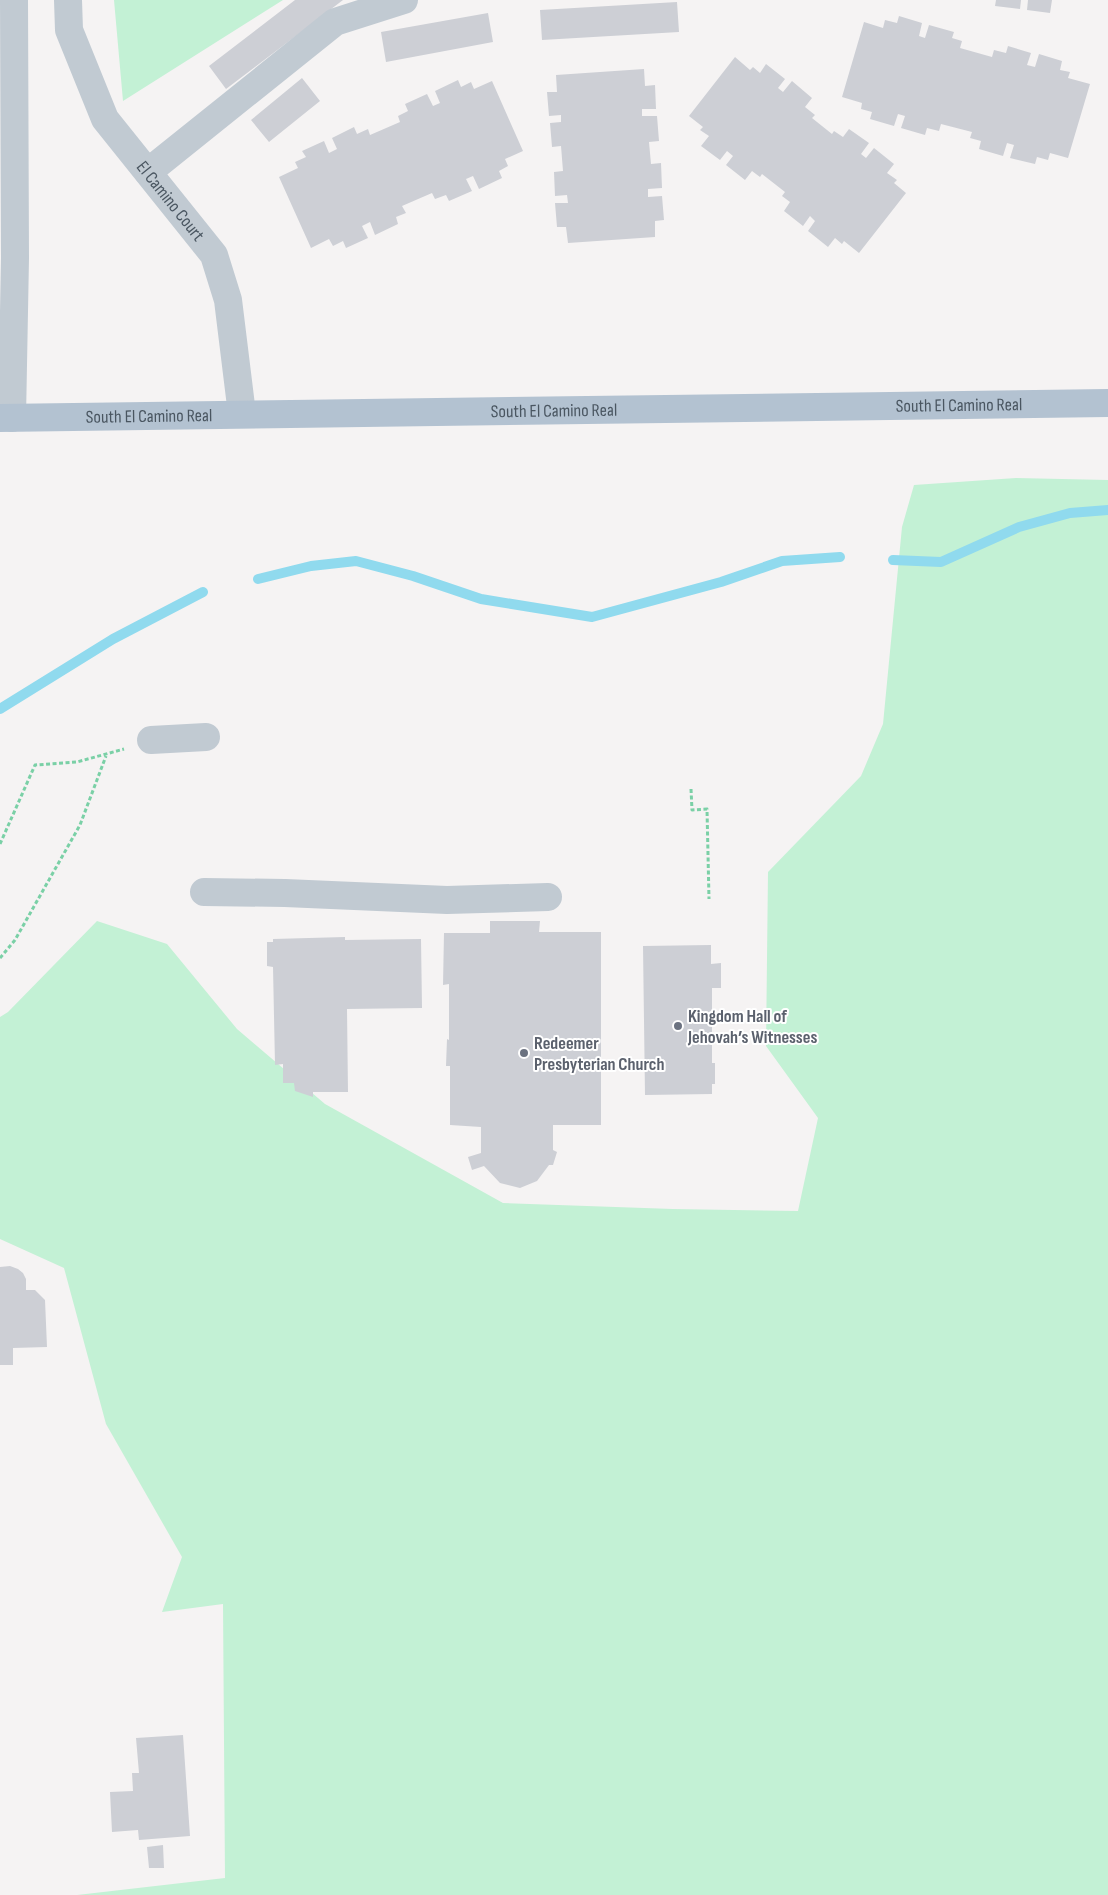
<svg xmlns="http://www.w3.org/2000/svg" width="1108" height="1895" font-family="'Sofia Sans Condensed',sans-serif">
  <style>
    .green { fill: #c3f1d5 }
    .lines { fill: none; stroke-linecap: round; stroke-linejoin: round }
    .stream { stroke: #90daee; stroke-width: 10 }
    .building { fill: #cdcfd5 }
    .path { stroke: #7ad0a6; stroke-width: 3; stroke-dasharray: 4 2.5; stroke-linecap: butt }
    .minor { stroke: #c1cad2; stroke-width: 28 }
    .major { stroke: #b3c2d1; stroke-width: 28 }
    .worship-dot { fill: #6b7280; stroke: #fff; stroke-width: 2 }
    .labels { text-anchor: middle; stroke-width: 4; stroke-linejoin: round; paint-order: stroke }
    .street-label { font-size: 18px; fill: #4a5661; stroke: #fff }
    .worship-label { font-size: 18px; font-weight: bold; fill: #5b616d; stroke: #fff; text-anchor: start }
  </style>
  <rect width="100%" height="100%" fill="#f5f3f3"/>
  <path class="green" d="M114,0h169l-160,101z
    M1016,478l92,2v1415h-1031l148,-17 -2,-274 -61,8 20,-55 -76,-133 -42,-156 -64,-29v-222l8,-5 89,-91 70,23 70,85 88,75 178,99 170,6 125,2 20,-93 -52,-72 2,-174 93,-96 22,-52 19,-197 12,-42z"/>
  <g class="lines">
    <path class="stream" d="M893,560l48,2 78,-35 51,-14 38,-3
      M258,579l53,-13 45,-5 57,15 68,23 111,18 129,-35 61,-21 58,-4
      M0,709l113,-70 90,-47"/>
  </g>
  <path class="building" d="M295,0h48l-117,89 -17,-23z
    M996,0h25l-1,9 -25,-3z
    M1028,0h24l-2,13 -23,-3z
    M677,2l2,30 -137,8 -2,-30z
    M488,13l5,29 -107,20 -5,-30z
    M899,16l23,7 -3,13 6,2 4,-13 25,7 -2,6 10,3 -2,7 32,9 2,-7 12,3 2,-7 23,7 -4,12 8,2 4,-13 23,7 -2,9 10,2 -2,6 22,6 -22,74 -18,-5 -2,7 -11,-3 -2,7 -25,-6 4,-13 -7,-2 -4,13 -24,-7 2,-8 -11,-3 2,-6 -31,-8 -2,7 -12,-3 -2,7 -24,-7 4,-12 -7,-2 -4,12 -24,-7 2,-7 -11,-3 1,-6 -20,-6 22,-75 19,6 2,-8 12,3z
    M735,57l15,13 3,-3 7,6 6,-9 19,15 -7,9 5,4 9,-11 20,17 -7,9 10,8 -3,3 20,16 2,-3 9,6 6,-8 20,14 -8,11 5,4 8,-10 20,16 -7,9 10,7 -3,3 12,10 -47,60 -15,-12 -2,3 -7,-6 -7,9 -20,-16 7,-10 -5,-5 -7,10 -19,-15 6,-9 -8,-6 3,-4 -23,-18 -2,3 -8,-6 -7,9 -19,-15 7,-9 -6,-5 -7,9 -19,-14 8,-10 -9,-6 3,-3 -14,-11z
    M644,69l1,17 10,-1 1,24h-14v7h15l2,25 -10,1 2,22 10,-1 1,25 -14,1v8l14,-1 2,24 -9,1v16l-87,6 -2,-16h-9l-2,-24h13l-1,-8 -12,1 -1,-24 9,-1 -2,-25 -9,1 -2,-24 11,-1v-7l-12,1 -2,-24h10l-1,-17z
    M302,78l18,23 -51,41 -18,-22z
    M458,80l3,7 10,-5 3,7 18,-8 31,70 -18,8 3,7 -9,5 3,7 -23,11 -6,-13 -7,3 6,12 -23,10 -3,-6 -11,4 -3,-6 -30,13 4,7 -10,4 2,7 -23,11 -5,-13 -8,4 6,12 -22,10 -3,-7 -10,5 -4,-7 -18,9 -32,-71 19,-9 -3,-6 11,-5 -4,-6 22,-10 5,12 8,-4 -5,-11 22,-11 3,7 11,-5 2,6 30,-13 -2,-6 10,-5 -3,-7 22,-10 6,12 7,-3 -5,-12z
    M490,921h50l-1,11h62v193h-48v25l4,2 -4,13h-4l-12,16 -17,7 -20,-5 -16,-17 -12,4 -4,-13 13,-4v-26l-31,-2v-59h-4l1,-27 2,1v-56l-6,1 1,-52h46z
    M345,937v3l76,-1 1,69 -75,1 1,83h-35v5l-18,-6 -1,-8h-11v-19l-8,1 -2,-98 -6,-1v-24h6v-3z
    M711,945v19l10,-1v25h-9v75h3v21h-3v10l-67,1 -2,-149z
    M10,1266l8,3 5,4 3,6v11h9l10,10 2,47 -34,1v17h-13v-98z
    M183,1735l7,101 -51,4 -1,-10 -26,2 -2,-40 23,-1 -1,-18h7l-3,-35z
    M163,1845l1,23h-15l-2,-21z"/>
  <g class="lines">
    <path class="path" d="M691,789l1,21 15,-1 2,90
      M0,844l35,-79 42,-3 47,-13
      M0,958l15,-18 65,-115 26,-69"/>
    <g class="minor">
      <path id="s1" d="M68,0l1,30 36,89 109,136 14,45 14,114"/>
      <path d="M148,172l187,-150 69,-22"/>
      <path d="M12,418l3,-160 -1,-258"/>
      <path d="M151,740l55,-3"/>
      <path d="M204,892l81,1 162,7 101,-3"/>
    </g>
    <path class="major" id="s2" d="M0,418l1108,-15"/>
  </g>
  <g class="worship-dot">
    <circle cx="678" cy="1026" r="5"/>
    <circle cx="524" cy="1053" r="5"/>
  </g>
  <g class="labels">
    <g class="street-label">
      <text dy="6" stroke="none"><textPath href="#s1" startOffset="231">El Camino Court</textPath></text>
      <text dy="6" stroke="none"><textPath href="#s2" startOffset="959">South El Camino Real</textPath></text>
      <text dy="6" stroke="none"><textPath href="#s2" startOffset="554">South El Camino Real</textPath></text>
      <text dy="6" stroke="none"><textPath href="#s2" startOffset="149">South El Camino Real</textPath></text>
    </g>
    <g class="worship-label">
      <text x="688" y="1022">Kingdom Hall of<tspan x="688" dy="21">Jehovah’s Witnesses</tspan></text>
      <text x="534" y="1049">Redeemer<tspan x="534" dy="21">Presbyterian Church</tspan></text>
    </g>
  </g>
</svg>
